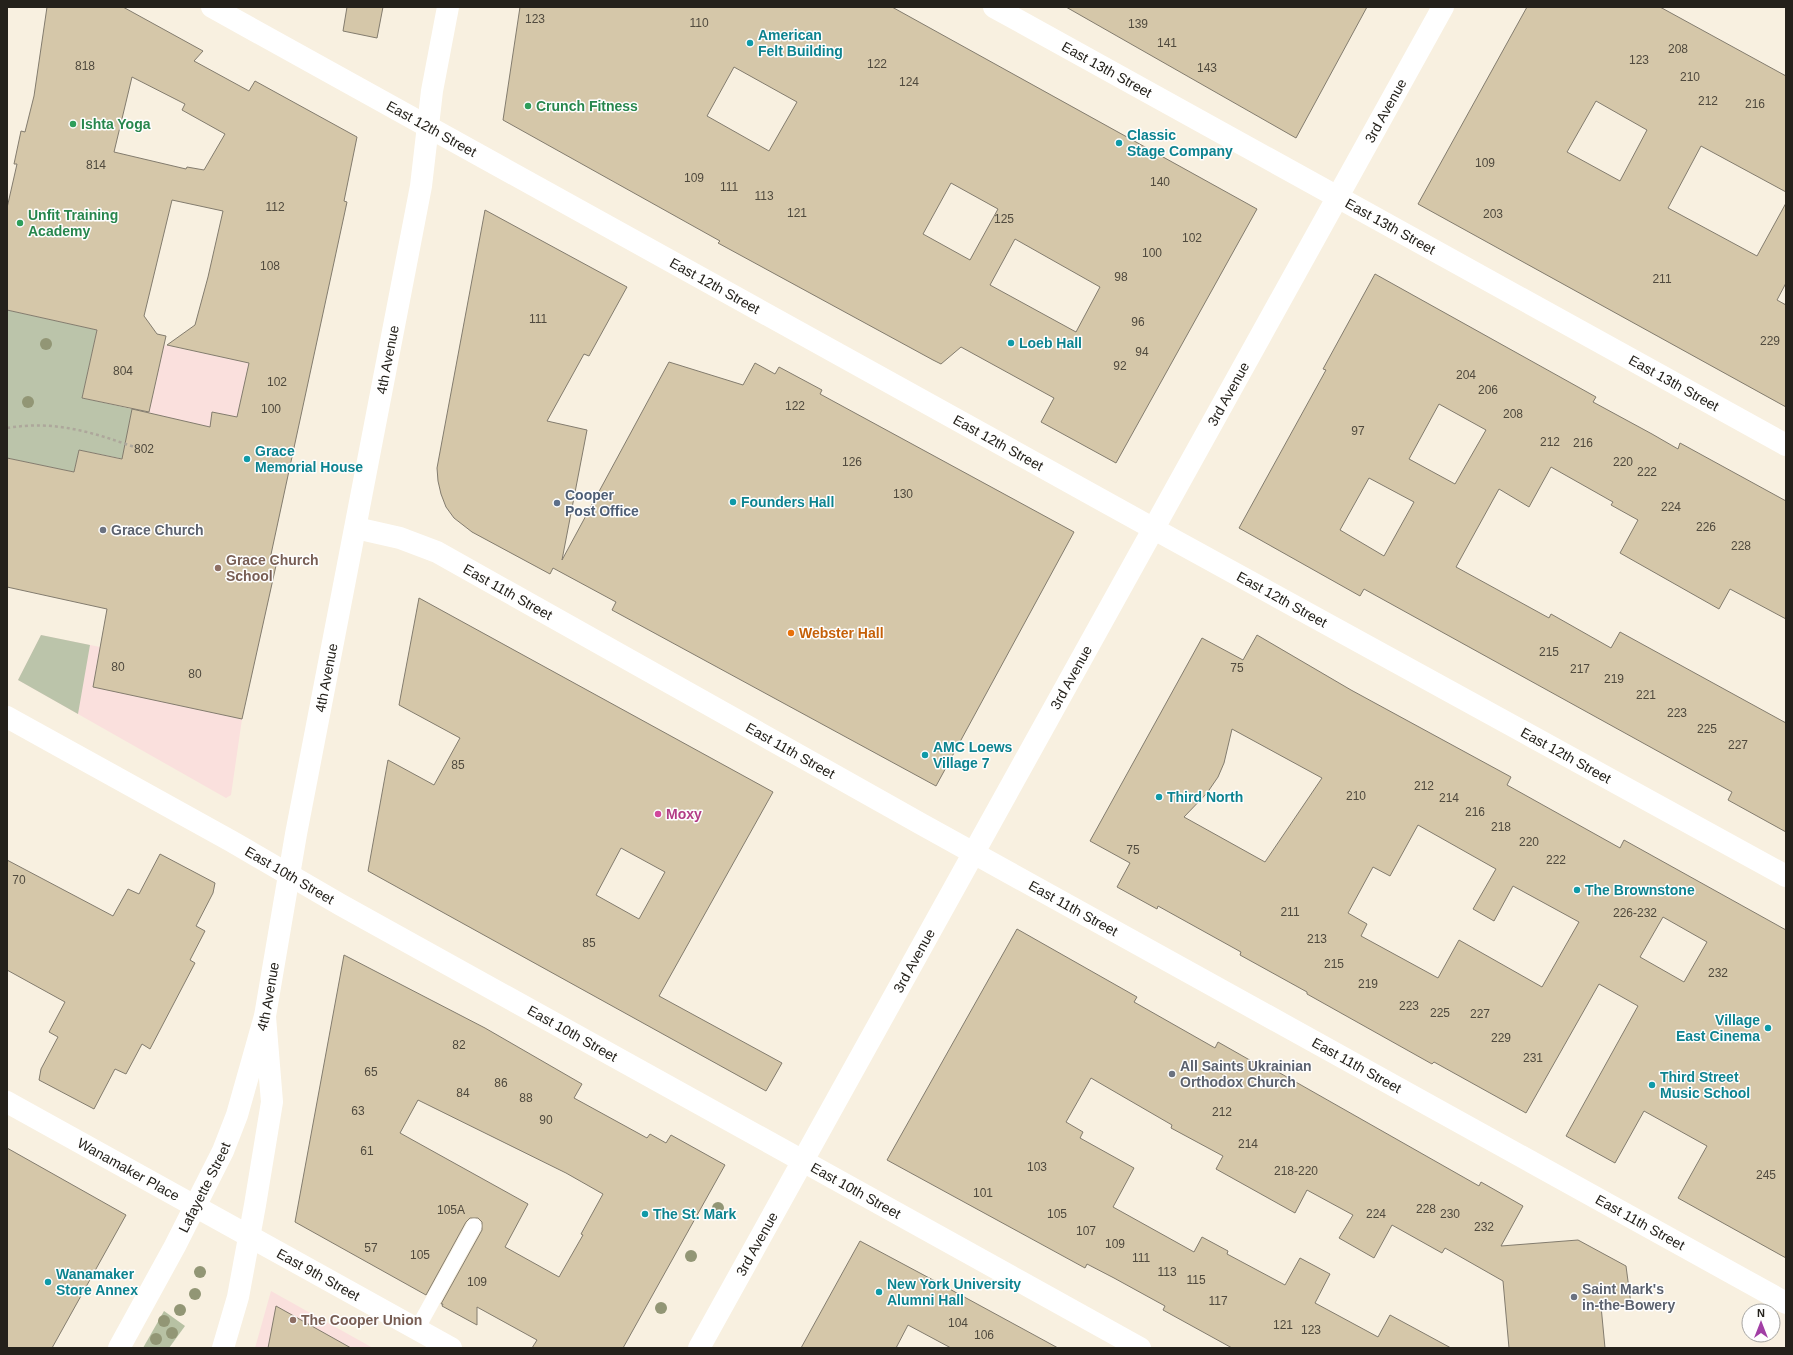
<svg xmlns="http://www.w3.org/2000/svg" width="1793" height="1355" font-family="Helvetica,sans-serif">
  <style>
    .education { fill: #fae0dd }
    .green { fill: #bbc4aa }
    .forest { fill: #b7c1a3 }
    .building { fill: #d5c7a9; stroke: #837c6e; fill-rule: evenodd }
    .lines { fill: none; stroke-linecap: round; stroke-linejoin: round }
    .path { stroke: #ada79b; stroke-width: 2.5; stroke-dasharray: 3 3; stroke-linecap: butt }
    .service { stroke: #fff; stroke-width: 15 }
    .minor { stroke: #fff; stroke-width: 22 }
    .primary { stroke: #fff; stroke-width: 22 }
    .tree { fill: #929675 }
    .culture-dot { fill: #0f9aa8; stroke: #fefefe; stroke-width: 1.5 }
    .leisure-dot { fill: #2e9e5b; stroke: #fefefe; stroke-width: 1.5 }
    .service-dot { fill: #5c6f8a; stroke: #fefefe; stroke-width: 1.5 }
    .worship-dot { fill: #6b7280; stroke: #fefefe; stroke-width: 1.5 }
    .education-dot { fill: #8d6e63; stroke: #fefefe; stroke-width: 1.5 }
    .food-dot { fill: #e8710a; stroke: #fefefe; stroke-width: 1.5 }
    .hotel-dot { fill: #d1479c; stroke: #fefefe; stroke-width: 1.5 }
    .labels { text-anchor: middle; stroke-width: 3; stroke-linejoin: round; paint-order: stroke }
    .number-label { font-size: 12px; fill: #504a3e }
    .culture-label { font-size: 14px; font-weight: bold; fill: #0d838f; stroke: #fefefe; text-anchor: start }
    .street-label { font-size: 14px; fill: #24211b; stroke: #fefefe }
    .leisure-label { font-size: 14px; font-weight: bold; fill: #27864d; stroke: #fefefe; text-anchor: start }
    .service-label { font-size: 14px; font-weight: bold; fill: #4e5e75; stroke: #fefefe; text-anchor: start }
    .worship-label { font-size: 14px; font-weight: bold; fill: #5b616d; stroke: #fefefe; text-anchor: start }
    .education-label { font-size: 14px; font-weight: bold; fill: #785e54; stroke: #fefefe; text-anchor: start }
    .food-label { font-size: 14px; font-weight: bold; fill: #c56008; stroke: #fefefe; text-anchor: start }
    .hotel-label { font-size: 14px; font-weight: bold; fill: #b23c85; stroke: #fefefe; text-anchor: start }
  </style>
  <rect width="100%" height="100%" fill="#f8f0e0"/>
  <path class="education" d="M164,345l85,18 10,194 18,4 -20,91 -123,43 108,24 -11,76 -5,3 -208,-118 23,-45 59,12 96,-159 14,-61 -61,-14z
    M271,1291l102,57h-118z"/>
  <path class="green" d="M7,310l90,20 -15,68 50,11 -4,22 12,2 -6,28 -55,-11 -5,22 -67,-14z
    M41,635l49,10 -12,69 -60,-34z"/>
  <path class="forest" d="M164,1311l21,15 -16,22h-26z"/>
  <path class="building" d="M47,7h76l80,44 -9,10 55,30 6,-10 102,56 -13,64 3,1 -77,357 7,2 -35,158 -149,-32 14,-78 -100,-22v-129l67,14 5,-22 43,9 10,-50 78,18 2,-15 25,5 12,-54 -82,-18 28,-20 13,-48 15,-66 -51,-11 -28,116 13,18 9,2 -17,76 -67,-14 15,-68 -90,-20v-102l10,-44h-3l7,-33 4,1 9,-36zM132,77l53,27 -3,6 43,24 -21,36 -17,-3 -1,2 -72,-17z
    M347,7h36l-6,31 -34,-7z
    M520,7h372l365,202 -141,254 -75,-41 13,-24 -93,-51 -20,17 -8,-4 -215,-117 2,-2 -217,-121zM734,67l63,35 -28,49 -62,-35zM951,183l47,26 -28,51 -47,-26zM1015,239l85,48 -24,45 -86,-47z
    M1066,7h301l-71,131z
    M1527,7h133l126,69v116l-85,-46 -33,62 89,48 29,-53v80l-9,17 9,5v102l-368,-203zM1596,101l51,29 -27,51 -53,-29z
    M485,210l142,77 -38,69 -5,-2 -37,67 40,9 -25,130 107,-198 74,23 12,-22 20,11 4,-7 43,23 -2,4 254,138 -138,254 -324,-176 4,-8 -63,-34 -3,6 -78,-42 -18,-14 -8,-11 -5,-13 -3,-13 -1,-13z
    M1375,274l221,123 -3,5 59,32 26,15 2,-6 106,58v118l-56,-30 -11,20 -99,-56 18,-33 -27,-15 2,-3 -62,-35 -22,40 -30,-18 -43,78 93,51 2,-4 60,34 9,-16 166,91v109l-58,-32 4,-8 -31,-17 -337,-186 -4,7 -121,-68 87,-158 -3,-1zM1439,404l47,26 -31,54 -46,-25zM1369,478l45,24 -30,54 -44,-26z
    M419,598l354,194 -114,204 123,67 -16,28 -398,-220 20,-111 46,25 26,-47 -61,-33zM621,848l44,24 -26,47 -43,-24z
    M1257,635l94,55 160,87 -4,8 113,63 4,-8 162,90v328l-108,-60 29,-52 -63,-35 -29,52 -49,-27 72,-130 -39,-22 -73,129 -92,-51 -2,2 -125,-70v-2l-67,-37 1,-3 -83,-46 -1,3 -40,-22 13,-24 -40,-22 112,-203 41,22zM1232,729l90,49 -57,84 -81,-45 23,-24 11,-16 6,-14zM1418,825l78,44 -23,40 21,12 19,-35 66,36 -37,65 -83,-47 -21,38 -77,-42 6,-12 -19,-11 25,-46 17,9zM1663,917l44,25 -23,40 -44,-25z
    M160,854l55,29 -2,10 -17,33 9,5 -15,29 5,3 -45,86 -8,-5 -16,30 -11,-5 -21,40 -55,-29 2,-11 17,-32 -9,-5 16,-30 -58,-32v-110l106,56 15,-27 11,5z
    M1017,929l120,68 -3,5 81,46 3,-6 44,25 2,-3 215,122 2,-4 42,24 -22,40 77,-6 48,26 5,38 -30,2 4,42h-96l-6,-67 -58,-33 -3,5 -50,-28 -18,33 -35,-20 14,-23 -46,-25 -12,23 -79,-44 7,-13 -52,-28 1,-3 -81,-47 -25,44 17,10 -3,6 54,30 -21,39 81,45 8,-15 26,14 -1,3 58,31 15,-27 30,16 -15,29 63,34 12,-22 61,33h-219l-69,-38 2,-4 -51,-28 -27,-14 -2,4 -198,-108z
    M344,955l141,73 97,56 -8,14 73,40 3,-4 16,9 5,-8 54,30 -102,183h-91l5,-8 -60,-33v18l-35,-19 1,-2h-2l41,-74v-8l-4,-4h-8l-4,4 -40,73 -131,-73zM418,1100l148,73 37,21 -22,40 2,1 -24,42 -54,-30 23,-43 -128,-71z
    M7,1148l119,67 -74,133h-45z
    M860,1241l73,39 125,68h-107l-43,-23 -12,23h-95z
    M276,1306l75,42h-83z"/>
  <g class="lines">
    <path class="path" d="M7,428c48,-8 85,4 130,20"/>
    <path class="service" d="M417,1329l57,-103"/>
    <g class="minor">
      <path id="s1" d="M212,7l942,522 632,347"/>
      <path id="s2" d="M994,7l792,438"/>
      <path id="s3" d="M356,528l44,10 37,14 486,273 863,478"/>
      <path id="s4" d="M7,717l224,124 110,64 799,443"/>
      <path id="s5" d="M7,1102l444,246"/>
      <path d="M223,1348l15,-51 17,-92 17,-103 -7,-85"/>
    </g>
    <g class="primary">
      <path id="s6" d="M119,1348l56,-102 48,-95 14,-36 28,-99 31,-182 125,-648 11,-95 16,-84"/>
      <path id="s7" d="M699,1348l744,-1341"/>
    </g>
  </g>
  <g class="tree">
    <circle cx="46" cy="344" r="6"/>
    <circle cx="28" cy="402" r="6"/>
    <circle cx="718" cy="1208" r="6"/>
    <circle cx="691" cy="1256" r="6"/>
    <circle cx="200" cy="1272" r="6"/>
    <circle cx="195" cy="1294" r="6"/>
    <circle cx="661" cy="1308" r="6"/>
    <circle cx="180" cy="1310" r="6"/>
    <circle cx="164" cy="1321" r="6"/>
    <circle cx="172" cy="1333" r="6"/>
    <circle cx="156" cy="1339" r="6"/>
  </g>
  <g class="culture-dot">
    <circle cx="750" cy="43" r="4"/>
    <circle cx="1119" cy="143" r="4"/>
    <circle cx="1011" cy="343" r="4"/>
    <circle cx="247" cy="459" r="4"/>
    <circle cx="733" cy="502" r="4"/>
    <circle cx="925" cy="755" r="4"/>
    <circle cx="1159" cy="797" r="4"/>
    <circle cx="1577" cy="890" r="4"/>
    <circle cx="1768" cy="1028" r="4"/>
    <circle cx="1652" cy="1085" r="4"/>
    <circle cx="645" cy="1214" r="4"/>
    <circle cx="48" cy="1282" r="4"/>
    <circle cx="879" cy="1292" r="4"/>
  </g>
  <g class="leisure-dot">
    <circle cx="528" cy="106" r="4"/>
    <circle cx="73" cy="124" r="4"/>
    <circle cx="20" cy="223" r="4"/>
  </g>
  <circle class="service-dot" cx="557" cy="503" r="4"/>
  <g class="worship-dot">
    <circle cx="103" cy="530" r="4"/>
    <circle cx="1172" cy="1074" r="4"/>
    <circle cx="1574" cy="1297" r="4"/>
  </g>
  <g class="education-dot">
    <circle cx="218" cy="568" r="4"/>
    <circle cx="293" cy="1320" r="4"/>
  </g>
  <circle class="food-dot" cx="791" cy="633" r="4"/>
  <circle class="hotel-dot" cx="658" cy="814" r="4"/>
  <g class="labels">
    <g class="number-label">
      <text x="535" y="23">123</text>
      <text x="699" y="27">110</text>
      <text x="1138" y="28">139</text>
      <text x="1167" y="47">141</text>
      <text x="1678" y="53">208</text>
      <text x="1639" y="64">123</text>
      <text x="877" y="68">122</text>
      <text x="85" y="70">818</text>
      <text x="1207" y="72">143</text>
      <text x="1690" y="81">210</text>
      <text x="909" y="86">124</text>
      <text x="1708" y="105">212</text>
      <text x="1755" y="108">216</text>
      <text x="1485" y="167">109</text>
      <text x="96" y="169">814</text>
      <text x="694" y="182">109</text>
      <text x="1160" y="186">140</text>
      <text x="729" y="191">111</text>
      <text x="764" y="200">113</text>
      <text x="275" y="211">112</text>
      <text x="797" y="217">121</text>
      <text x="1493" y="218">203</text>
      <text x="1004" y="223">125</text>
      <text x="1192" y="242">102</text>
      <text x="1152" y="257">100</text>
      <text x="270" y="270">108</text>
      <text x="1121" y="281">98</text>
      <text x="1662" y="283">211</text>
      <text x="538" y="323">111</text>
      <text x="1138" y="326">96</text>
      <text x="1770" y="345">229</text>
      <text x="1142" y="356">94</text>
      <text x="1120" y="370">92</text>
      <text x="123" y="375">804</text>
      <text x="1466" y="379">204</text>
      <text x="277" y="386">102</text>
      <text x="1488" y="394">206</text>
      <text x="795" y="410">122</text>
      <text x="271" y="413">100</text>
      <text x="1513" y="418">208</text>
      <text x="1358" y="435">97</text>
      <text x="1550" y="446">212</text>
      <text x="1583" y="447">216</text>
      <text x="144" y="453">802</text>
      <text x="852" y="466">126</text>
      <text x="1623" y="466">220</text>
      <text x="1647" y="476">222</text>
      <text x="903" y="498">130</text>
      <text x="1671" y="511">224</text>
      <text x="1706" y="531">226</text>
      <text x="1741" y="550">228</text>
      <text x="1549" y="656">215</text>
      <text x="118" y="671">80</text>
      <text x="1237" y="672">75</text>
      <text x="1580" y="673">217</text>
      <text x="195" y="678">80</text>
      <text x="1614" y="683">219</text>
      <text x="1646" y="699">221</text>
      <text x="1677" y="717">223</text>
      <text x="1707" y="733">225</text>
      <text x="1738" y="749">227</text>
      <text x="458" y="769">85</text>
      <text x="1424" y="790">212</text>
      <text x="1356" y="800">210</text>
      <text x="1449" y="802">214</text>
      <text x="1475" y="816">216</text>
      <text x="1501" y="831">218</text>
      <text x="1529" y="846">220</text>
      <text x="1133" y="854">75</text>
      <text x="1556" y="864">222</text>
      <text x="19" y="884">70</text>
      <text x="1290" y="916">211</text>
      <text x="1635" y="917">226-232</text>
      <text x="1317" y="943">213</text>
      <text x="589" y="947">85</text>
      <text x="1334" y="968">215</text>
      <text x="1718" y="977">232</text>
      <text x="1368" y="988">219</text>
      <text x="1409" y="1010">223</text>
      <text x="1440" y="1017">225</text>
      <text x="1480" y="1018">227</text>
      <text x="1501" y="1042">229</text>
      <text x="459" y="1049">82</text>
      <text x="1533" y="1062">231</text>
      <text x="371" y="1076">65</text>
      <text x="501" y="1087">86</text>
      <text x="463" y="1097">84</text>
      <text x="526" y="1102">88</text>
      <text x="358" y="1115">63</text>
      <text x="1222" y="1116">212</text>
      <text x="546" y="1124">90</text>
      <text x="1248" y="1148">214</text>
      <text x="367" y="1155">61</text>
      <text x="1037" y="1171">103</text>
      <text x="1296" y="1175">218-220</text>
      <text x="1766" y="1179">245</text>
      <text x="983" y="1197">101</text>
      <text x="1426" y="1213">228</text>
      <text x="451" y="1214">105A</text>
      <text x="1057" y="1218">105</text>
      <text x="1376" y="1218">224</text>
      <text x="1450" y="1218">230</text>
      <text x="1484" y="1231">232</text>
      <text x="1086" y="1235">107</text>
      <text x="1115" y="1248">109</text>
      <text x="371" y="1252">57</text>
      <text x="420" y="1259">105</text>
      <text x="1141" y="1262">111</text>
      <text x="1167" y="1276">113</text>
      <text x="1196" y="1284">115</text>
      <text x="477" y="1286">109</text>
      <text x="1218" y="1305">117</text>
      <text x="958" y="1327">104</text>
      <text x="1283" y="1329">121</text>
      <text x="1311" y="1334">123</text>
      <text x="984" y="1339">106</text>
    </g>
    <g class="culture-label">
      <text x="758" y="40">American<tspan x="758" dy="16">Felt Building</tspan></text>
      <text x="1127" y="140">Classic<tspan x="1127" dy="16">Stage Company</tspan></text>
      <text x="1019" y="348">Loeb Hall</text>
      <text x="255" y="456">Grace<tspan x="255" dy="16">Memorial House</tspan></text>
      <text x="741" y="507">Founders Hall</text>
      <text x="933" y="752">AMC Loews<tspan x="933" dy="16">Village 7</tspan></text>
      <text x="1167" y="802">Third North</text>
      <text x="1585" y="895">The Brownstone</text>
      <text x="1760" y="1025" text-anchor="end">Village<tspan x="1760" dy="16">East Cinema</tspan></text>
      <text x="1660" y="1082">Third Street<tspan x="1660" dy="16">Music School</tspan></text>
      <text x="653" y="1219">The St. Mark</text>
      <text x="56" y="1279">Wanamaker<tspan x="56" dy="16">Store Annex</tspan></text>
      <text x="887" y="1289">New York University<tspan x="887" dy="16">Alumni Hall</tspan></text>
    </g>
    <g class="street-label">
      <text dy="5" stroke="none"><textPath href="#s2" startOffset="129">East 13th Street</textPath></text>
      <text dy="5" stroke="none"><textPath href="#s7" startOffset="1415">3rd Avenue</textPath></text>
      <text dy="5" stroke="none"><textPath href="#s1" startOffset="251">East 12th Street</textPath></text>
      <text dy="5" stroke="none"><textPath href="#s2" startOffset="453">East 13th Street</textPath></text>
      <text dy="5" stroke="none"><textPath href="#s1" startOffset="575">East 12th Street</textPath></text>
      <text dy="5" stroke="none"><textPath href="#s6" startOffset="1032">4th Avenue</textPath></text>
      <text dy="5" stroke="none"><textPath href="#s2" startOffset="777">East 13th Street</textPath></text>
      <text dy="5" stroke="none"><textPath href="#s7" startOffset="1091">3rd Avenue</textPath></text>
      <text dy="5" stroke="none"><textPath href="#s1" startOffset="899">East 12th Street</textPath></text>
      <text dy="5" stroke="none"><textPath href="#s3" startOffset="166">East 11th Street</textPath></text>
      <text dy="5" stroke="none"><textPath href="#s1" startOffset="1223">East 12th Street</textPath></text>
      <text dy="5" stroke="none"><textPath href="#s6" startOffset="708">4th Avenue</textPath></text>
      <text dy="5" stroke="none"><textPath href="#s7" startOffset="767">3rd Avenue</textPath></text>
      <text dy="5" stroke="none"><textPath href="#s3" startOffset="490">East 11th Street</textPath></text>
      <text dy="5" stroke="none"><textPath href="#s1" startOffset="1547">East 12th Street</textPath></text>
      <text dy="5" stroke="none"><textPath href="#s4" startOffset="324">East 10th Street</textPath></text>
      <text dy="5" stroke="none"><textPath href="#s3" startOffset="814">East 11th Street</textPath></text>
      <text dy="5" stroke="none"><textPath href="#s7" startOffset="443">3rd Avenue</textPath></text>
      <text dy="5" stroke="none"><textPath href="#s6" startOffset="384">4th Avenue</textPath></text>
      <text dy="5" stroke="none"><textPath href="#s4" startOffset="648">East 10th Street</textPath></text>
      <text dy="5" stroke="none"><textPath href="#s3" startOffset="1138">East 11th Street</textPath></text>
      <text dy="5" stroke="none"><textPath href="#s5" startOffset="139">Wanamaker Place</textPath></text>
      <text dy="5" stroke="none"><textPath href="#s6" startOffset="182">Lafayette Street</textPath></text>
      <text dy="5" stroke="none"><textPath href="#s4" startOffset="972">East 10th Street</textPath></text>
      <text dy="5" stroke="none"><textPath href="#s3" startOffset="1462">East 11th Street</textPath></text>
      <text dy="5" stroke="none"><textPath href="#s7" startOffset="119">3rd Avenue</textPath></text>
      <text dy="5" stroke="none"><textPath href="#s5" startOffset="356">East 9th Street</textPath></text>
    </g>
    <g class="leisure-label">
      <text x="536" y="111">Crunch Fitness</text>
      <text x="81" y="129">Ishta Yoga</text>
      <text x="28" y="220">Unfit Training<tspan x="28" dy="16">Academy</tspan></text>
    </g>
    <g class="service-label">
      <text x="565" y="500">Cooper<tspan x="565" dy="16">Post Office</tspan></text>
    </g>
    <g class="worship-label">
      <text x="111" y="535">Grace Church</text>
      <text x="1180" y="1071">All Saints Ukrainian<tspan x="1180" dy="16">Orthodox Church</tspan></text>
      <text x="1582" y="1294">Saint Mark's<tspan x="1582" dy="16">in-the-Bowery</tspan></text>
    </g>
    <g class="education-label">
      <text x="226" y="565">Grace Church<tspan x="226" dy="16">School</tspan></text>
      <text x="301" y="1325">The Cooper Union</text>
    </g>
    <g class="food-label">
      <text x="799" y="638">Webster Hall</text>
    </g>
    <g class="hotel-label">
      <text x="666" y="819">Moxy</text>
    </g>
  </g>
  <rect width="1793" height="1355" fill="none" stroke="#24211b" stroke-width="16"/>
  <g transform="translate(1761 1323)"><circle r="19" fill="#fefefe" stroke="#a7a6a3"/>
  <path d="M0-3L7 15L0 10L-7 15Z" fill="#a13ea5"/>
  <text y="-6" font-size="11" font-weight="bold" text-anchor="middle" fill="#24211b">N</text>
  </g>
</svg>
